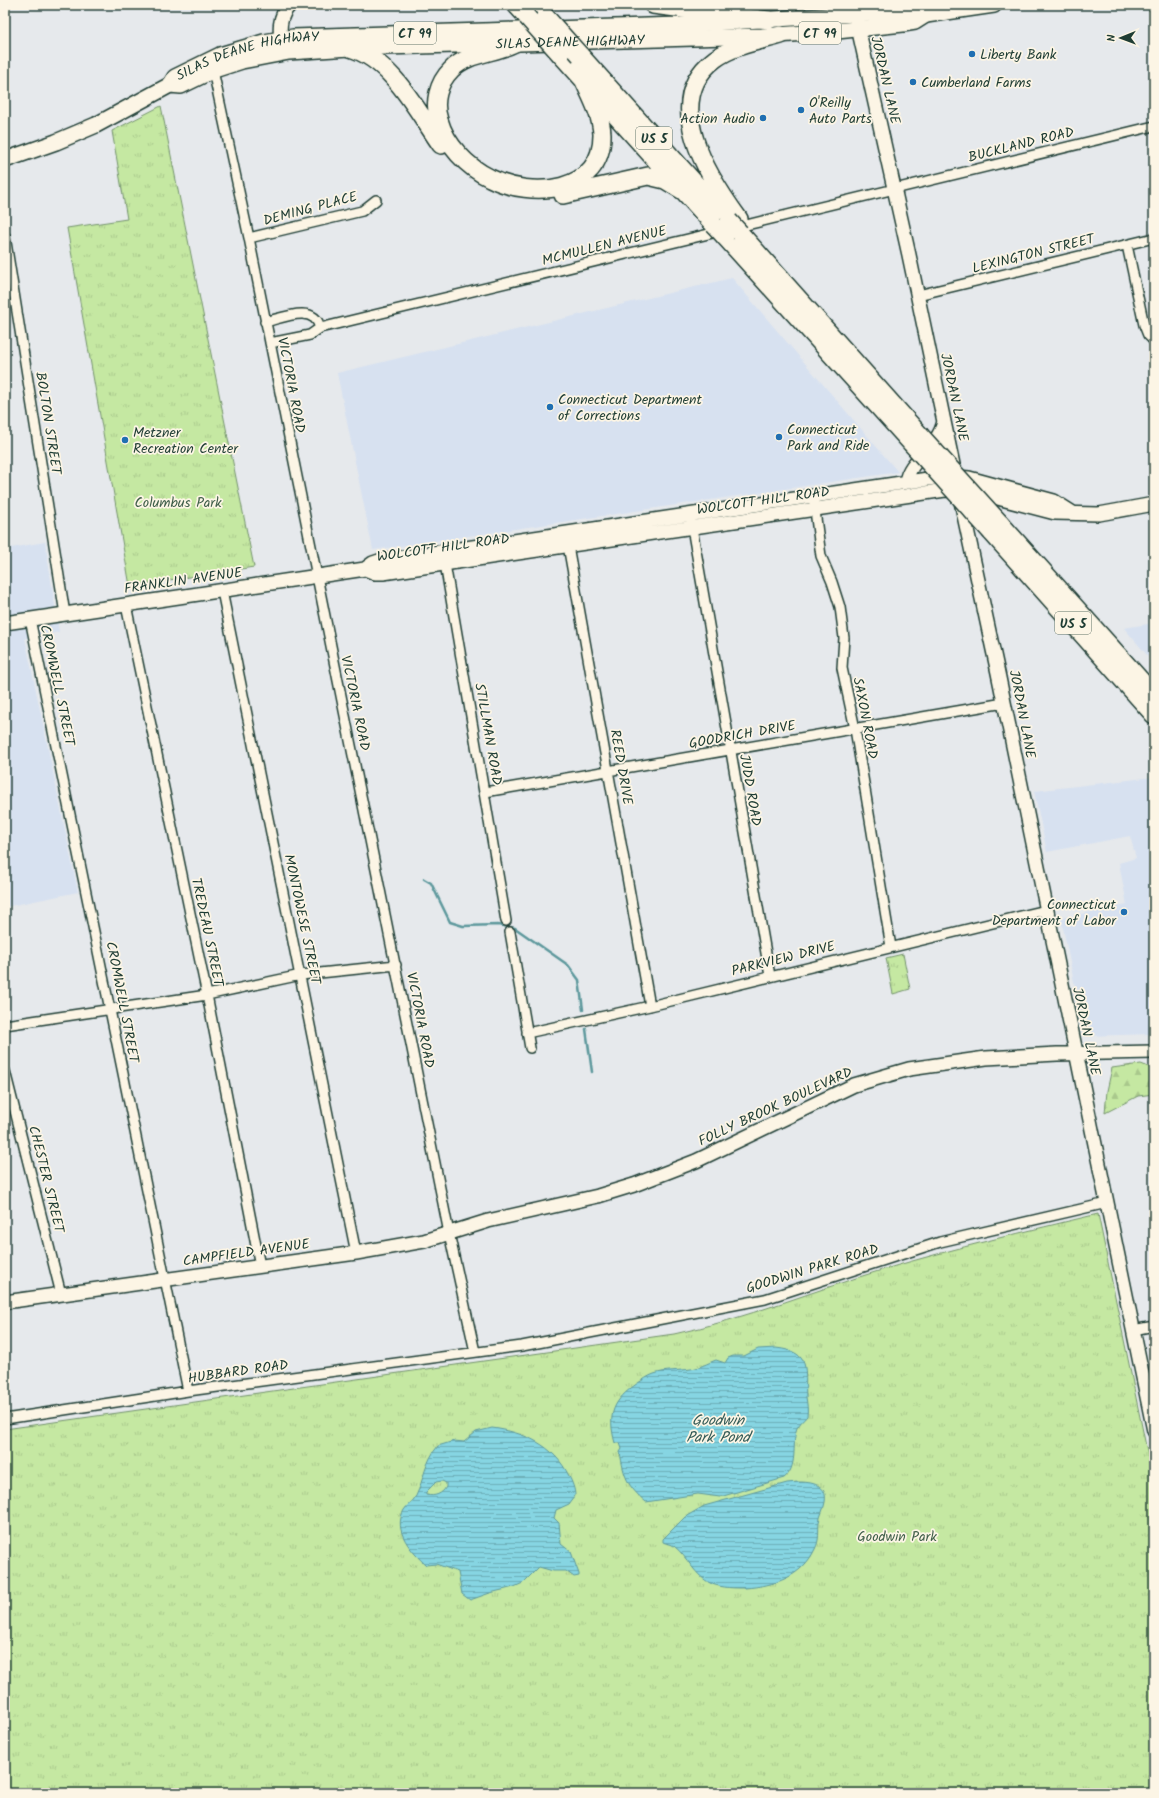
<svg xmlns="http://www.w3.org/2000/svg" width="1159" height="1798" font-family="Kalam,sans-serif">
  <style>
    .built { fill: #d7e1f0 }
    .forest { fill: url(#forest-firs); stroke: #72926b }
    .park { fill: url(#park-tufts); stroke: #72926b }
    .water { fill: url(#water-rules); stroke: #5d989c; fill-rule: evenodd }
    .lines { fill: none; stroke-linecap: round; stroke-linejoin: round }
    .stream { stroke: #5d989c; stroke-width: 2.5 }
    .street-casing { stroke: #1f3d34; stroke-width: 12 }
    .secondary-casing { stroke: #1f3d34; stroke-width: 16 }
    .primary-casing { stroke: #1f3d34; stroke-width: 18 }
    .highway-casing { stroke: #1f3d34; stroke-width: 20 }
    .street { stroke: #fcf5e5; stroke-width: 9 }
    .secondary { stroke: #fcf5e5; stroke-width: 13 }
    .primary { stroke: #fcf5e5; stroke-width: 15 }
    .highway { stroke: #fcf5e5; stroke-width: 17 }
    .highway-bridge-casing { stroke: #1f3d34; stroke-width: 20; stroke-linecap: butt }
    .highway-bridge { stroke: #fcf5e5; stroke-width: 17 }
    .poi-dot { fill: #1f6fb2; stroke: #fcf5e5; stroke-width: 1.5 }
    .labels { text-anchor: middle; stroke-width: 3.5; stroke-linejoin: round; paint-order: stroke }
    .shield { fill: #fcf5e5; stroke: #617469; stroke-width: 1 }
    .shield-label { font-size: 13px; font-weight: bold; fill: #1f3d34 }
    .street-label { font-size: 14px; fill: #1f3d34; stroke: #fcf5e5 }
    .poi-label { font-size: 14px; fill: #1f3d34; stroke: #fcf5e5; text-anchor: start }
    .park-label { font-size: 14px; fill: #405f4a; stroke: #fcf5e5 }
    .water-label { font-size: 15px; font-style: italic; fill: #345b57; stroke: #fcf5e5 }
  </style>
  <defs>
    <pattern id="forest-firs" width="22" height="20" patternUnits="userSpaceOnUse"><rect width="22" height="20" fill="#c5e8a2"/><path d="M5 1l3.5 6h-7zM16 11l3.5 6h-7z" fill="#a9c88c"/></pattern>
    <pattern id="park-tufts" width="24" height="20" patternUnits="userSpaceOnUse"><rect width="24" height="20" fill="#c5e8a2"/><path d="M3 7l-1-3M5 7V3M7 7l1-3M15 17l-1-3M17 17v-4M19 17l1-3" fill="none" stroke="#a9c88c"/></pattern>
    <pattern id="water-rules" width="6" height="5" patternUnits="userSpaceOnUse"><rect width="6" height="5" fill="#86d5e2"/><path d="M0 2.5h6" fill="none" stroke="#6daeb8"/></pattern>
  </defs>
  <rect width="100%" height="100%" fill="#e6e9ec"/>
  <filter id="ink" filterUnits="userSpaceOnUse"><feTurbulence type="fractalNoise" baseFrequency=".025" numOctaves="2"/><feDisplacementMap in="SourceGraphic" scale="8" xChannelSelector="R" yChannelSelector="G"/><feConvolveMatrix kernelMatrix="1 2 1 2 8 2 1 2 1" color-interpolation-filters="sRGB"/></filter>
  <g filter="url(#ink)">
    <path class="built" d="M732,278l166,194 -525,78 -36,-177z
      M45,542l14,90 -34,6 53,254 -73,15v-358z
      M1154,623v40l-30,-35z
      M1154,777v257l-69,2 -24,-118 66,-13 -8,-42 17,-5 -6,-22 -83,16 -13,-61z"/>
    <path class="forest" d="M1141,1064l13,5v25l-16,2 -33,17 2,-22 5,-23z"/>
    <path class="park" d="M161,106l93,461 -124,19 -63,-358 60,-9 -15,-88z
      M903,954l7,35 -17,5 -7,-36z
      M1098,1214l56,271v308h-1149v-364l669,-95c72,-15 140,-44 211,-65 70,-21 142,-38 213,-55z"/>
    <path class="water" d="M776,1348c37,4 28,22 30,49 1,7 2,12 1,19 -3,4 -10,9 -11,15 -4,14 2,37 -12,47l-64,19 -22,-3 -52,8c-19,-16 -22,-25 -26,-50l2,-3 -2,-6h-5c-8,-29 -2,-43 23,-60 5,-3 10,-7 16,-9 12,-4 24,-3 37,-5 8,-1 17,-6 25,-9l9,3 3,-5 5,-2h11l14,-7z
      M492,1428c32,4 62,17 77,48 3,6 6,13 6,20l-6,8 -13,6 -2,8 5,5 2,21 10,8 8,22v2l-5,1 -8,-6h-13l-14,-4 -16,16 -9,4 -24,6 -20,7 -8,-6 -4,-22 -22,-8 -10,1c-14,-13 -34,-34 -22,-55 3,-5 9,-8 12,-14 8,-17 9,-35 22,-50l16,-5 10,1 12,-10zM442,1481l4,2v4c-4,7 -11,10 -20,8v-3l10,-10z
      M798,1482c13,0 30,2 27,20 -1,7 -5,13 -6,20 -1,9 1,18 -4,27 -13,28 -41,37 -70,39 -11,0 -22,0 -33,-4 -18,-8 -24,-27 -38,-38 -4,-3 -8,-2 -11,-4v-3l22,-22 19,-11 83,-23z"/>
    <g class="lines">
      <path class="stream" d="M424,879l7,4 19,39 13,4 35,-1 17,3 53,37 11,15 4,30
        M586,1029l6,43"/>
      <defs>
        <path id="street" d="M212,66l37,172 200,995 26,119
          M734,228l420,-102
          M5,236l60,378
          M249,238l113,-27 14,-11
          M1127,245l17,80 4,10 6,6
          M918,295l236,-57
          M265,322c17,-4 50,-19 55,6
          M270,343l40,-8 10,-7 401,-97
          M814,503l7,53 11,26 8,25 4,31 -2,30 13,61 36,218
          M691,522l79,454
          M567,540l83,466
          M444,558l62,363
          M222,591l134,662
          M126,605l81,390 53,271
          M30,619l158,772
          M485,792l519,-89
          M510,932l20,116
          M5,1025l202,-30 94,-20 95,-10
          M527,1033l123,-27 396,-96
          M5,1071l56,223
          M1133,1330l21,-4
          M5,1419l183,-28 334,-45 243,-47 175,-57 167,-39"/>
        <path id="secondary" d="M853,5l56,250 46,219
          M282,49c-2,-16 -5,-32 8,-44
          M906,482c3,-24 33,-34 38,-61
          M960,497l38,176 156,758
          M365,569l10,4h8l562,-83 26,1 84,22 44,1 55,-10
          M365,569l8,-6 6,-2 569,-85 21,2 85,23 19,12
          M5,623l360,-54
          M5,1302l351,-49 68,-12 64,-20 110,-25 36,-11 62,-24 158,-76 55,-16 77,-11 71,-4 97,-2"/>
        <g id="primary">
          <path id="s1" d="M170,85l5,-8 45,-22 44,-13 29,-5 386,-12 224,-14 23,4 68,-10"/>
          <path id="s2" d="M5,160l51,-18 40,-17 74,-40 11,1 33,-16 28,-9 47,-9 61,-4 412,-12 75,-5 66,-7 12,-2 11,-7"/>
        </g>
        <path id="highway" d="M516,5l11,12
          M535,5l10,11
          M653,5l116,15
          M515,43c-21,11 -47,9 -64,27 -13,13 -18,33 -12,50 7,25 28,47 51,58 41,21 113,16 112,-44 -1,-20 -11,-37 -19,-55
          M350,48c42,12 67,63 91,97
          M561,55l153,170
          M580,55l149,166
          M563,195l85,-19 17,4 18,11
          M739,219c-30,-41 -80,-118 -24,-160 19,-14 45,-18 66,-24
          M740,233l180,202
          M725,237l186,206
          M1000,523l154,172
          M991,532l163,183"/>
      </defs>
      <use href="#street" class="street-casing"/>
      <use href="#secondary" class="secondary-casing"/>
      <use href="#primary" class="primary-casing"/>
      <use href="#highway" class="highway-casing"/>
      <use href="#street" class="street"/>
      <use href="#secondary" class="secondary"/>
      <use href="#primary" class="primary"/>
      <use href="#highway" class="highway"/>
      <defs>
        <path id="highway-bridge" d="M545,16l35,39
          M527,17l34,38
          M729,221l11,12
          M714,225l11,12
          M920,435l80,88
          M911,443l80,89"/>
      </defs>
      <use href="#highway-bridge" class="highway-bridge-casing"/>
      <use href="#highway-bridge" class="highway-bridge"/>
    </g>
  </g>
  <g class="poi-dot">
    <circle cx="972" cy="54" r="4"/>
    <circle cx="913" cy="82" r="4"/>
    <circle cx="801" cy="110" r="4"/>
    <circle cx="763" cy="118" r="4"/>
    <circle cx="550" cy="407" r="4"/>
    <circle cx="779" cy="437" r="4"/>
    <circle cx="125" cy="440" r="4"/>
    <circle cx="1124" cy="912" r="4"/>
  </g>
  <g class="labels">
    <g class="shield">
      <rect x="394" y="22" width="42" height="22" rx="3"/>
      <rect x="799" y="22" width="42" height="22" rx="3"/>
      <rect x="636" y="127" width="36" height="22" rx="3"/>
      <rect x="1055" y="612" width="36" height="22" rx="3"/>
    </g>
    <g class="shield-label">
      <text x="415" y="38">CT 99</text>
      <text x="820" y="38">CT 99</text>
      <text x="654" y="143">US 5</text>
      <text x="1073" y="628">US 5</text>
    </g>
    <g class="street-label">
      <text dy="5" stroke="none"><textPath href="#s2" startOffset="588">SILAS DEANE HIGHWAY</textPath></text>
      <text dy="5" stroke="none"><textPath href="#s1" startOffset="86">SILAS DEANE HIGHWAY</textPath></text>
      <text transform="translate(886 80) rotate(77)" y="5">JORDAN LANE</text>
      <text transform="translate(1021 144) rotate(-14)" y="5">BUCKLAND ROAD</text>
      <text transform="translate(310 208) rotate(-15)" y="5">DEMING PLACE</text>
      <text transform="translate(604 245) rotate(-14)" y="5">MCMULLEN AVENUE</text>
      <text transform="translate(1033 253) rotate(-14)" y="5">LEXINGTON STREET</text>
      <text transform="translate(292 385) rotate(79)" y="5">VICTORIA ROAD</text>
      <text transform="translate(955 397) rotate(78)" y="5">JORDAN LANE</text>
      <text transform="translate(49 423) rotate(81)" y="5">BOLTON STREET</text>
      <text transform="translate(763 500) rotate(-8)" y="5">WOLCOTT HILL ROAD</text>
      <text transform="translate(443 547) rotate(-8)" y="5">WOLCOTT HILL ROAD</text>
      <text transform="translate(183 580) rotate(-8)" y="5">FRANKLIN AVENUE</text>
      <text transform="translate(58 685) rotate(78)" y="5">CROMWELL STREET</text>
      <text transform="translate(356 703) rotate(78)" y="5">VICTORIA ROAD</text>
      <text transform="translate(1023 714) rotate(79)" y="5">JORDAN LANE</text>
      <text transform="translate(866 718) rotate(79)" y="5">SAXON ROAD</text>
      <text transform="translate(489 734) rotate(80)" y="5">STILLMAN ROAD</text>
      <text transform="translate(742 734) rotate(-10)" y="5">GOODRICH DRIVE</text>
      <text transform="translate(622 767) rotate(80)" y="5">REED DRIVE</text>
      <text transform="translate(751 790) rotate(80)" y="5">JUDD ROAD</text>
      <text transform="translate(303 919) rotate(78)" y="5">MONTOWESE STREET</text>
      <text transform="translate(208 932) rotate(78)" y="5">TREDEAU STREET</text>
      <text transform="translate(783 958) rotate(-14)" y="5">PARKVIEW DRIVE</text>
      <text transform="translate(123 1002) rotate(79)" y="5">CROMWELL STREET</text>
      <text transform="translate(421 1020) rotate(79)" y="5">VICTORIA ROAD</text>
      <text transform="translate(1087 1031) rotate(78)" y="5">JORDAN LANE</text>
      <text transform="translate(775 1106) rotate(-25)" y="5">FOLLY BROOK BOULEVARD</text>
      <text transform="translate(47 1179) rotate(76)" y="5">CHESTER STREET</text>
      <text transform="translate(246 1252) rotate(-8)" y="5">CAMPFIELD AVENUE</text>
      <text transform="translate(812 1268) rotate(-17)" y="5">GOODWIN PARK ROAD</text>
      <text transform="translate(238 1371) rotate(-8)" y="5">HUBBARD ROAD</text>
    </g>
    <g class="poi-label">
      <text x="980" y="59">Liberty Bank</text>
      <text x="921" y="87">Cumberland Farms</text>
      <text x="809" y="107">O'Reilly<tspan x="809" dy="16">Auto Parts</tspan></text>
      <text x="755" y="123" text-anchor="end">Action Audio</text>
      <text x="558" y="404">Connecticut Department<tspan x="558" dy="16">of Corrections</tspan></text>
      <text x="787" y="434">Connecticut<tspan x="787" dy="16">Park and Ride</tspan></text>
      <text x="133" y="437">Metzner<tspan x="133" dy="16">Recreation Center</tspan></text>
      <text x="1116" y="909" text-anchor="end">Connecticut<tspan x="1116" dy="16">Department of Labor</tspan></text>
    </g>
    <g class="park-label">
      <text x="178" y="507">Columbus Park</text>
      <text x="897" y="1541">Goodwin Park</text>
    </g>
    <g class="water-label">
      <text x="718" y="1425">Goodwin<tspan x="718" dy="17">Park Pond</tspan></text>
    </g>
  </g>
  <rect width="1159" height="1798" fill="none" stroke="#fcf5e5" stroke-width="20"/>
  <rect x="10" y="10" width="1139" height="1778" fill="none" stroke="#1f3d34" stroke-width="1.5" filter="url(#ink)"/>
  <g transform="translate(1121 38) rotate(269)" stroke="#fcf5e5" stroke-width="3" paint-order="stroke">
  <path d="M0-3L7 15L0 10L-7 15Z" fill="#1f3d34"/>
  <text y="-6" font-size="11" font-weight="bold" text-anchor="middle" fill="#1f3d34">N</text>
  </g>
</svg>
